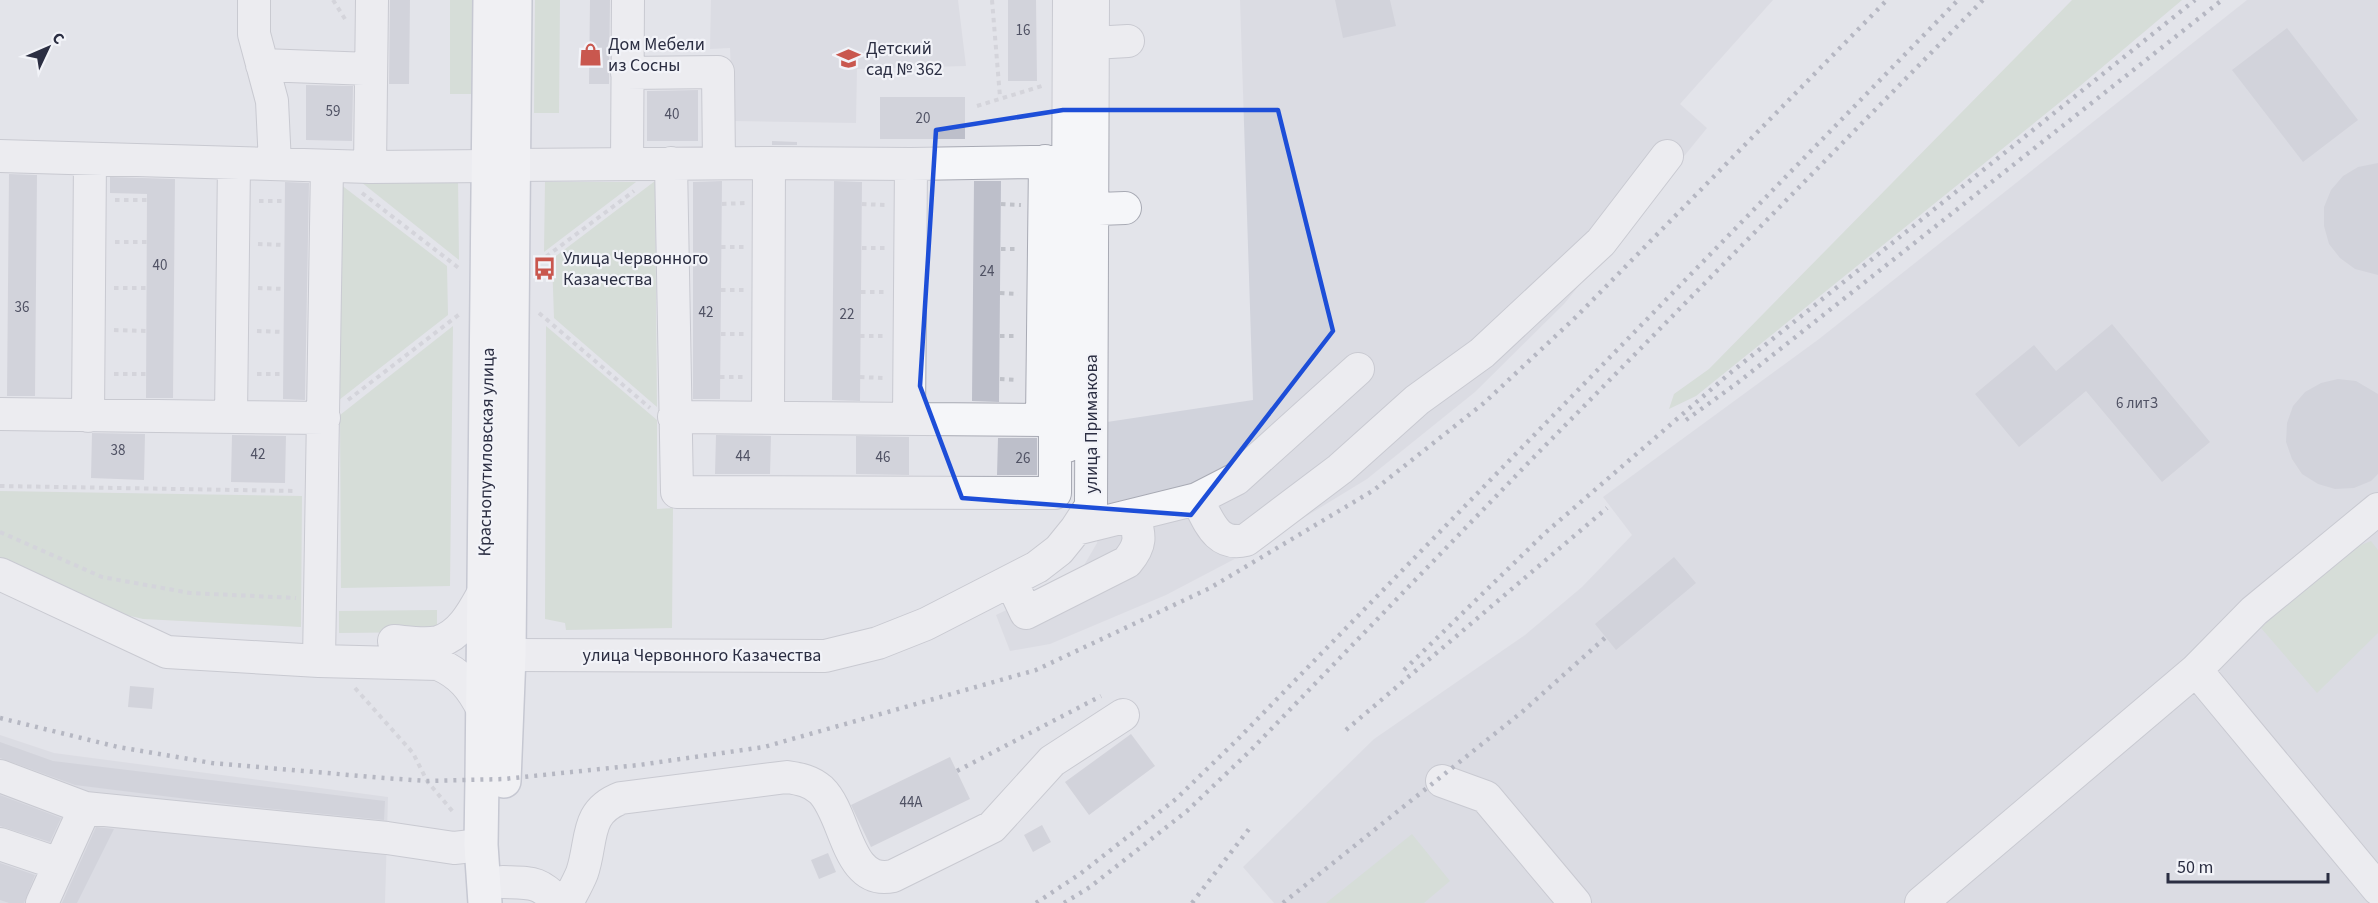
<svg xmlns="http://www.w3.org/2000/svg" width="2378" height="903" font-family="'Source Sans 3',sans-serif">
  <style>
    .built { fill: #d1d3dc }
    .green { fill: #c5d4c4 }
    .building { fill: #bdbfca }
    .lines { fill: none; stroke-linecap: round; stroke-linejoin: round }
    .minor-casing { stroke: #a8aab4; stroke-width: 34 }
    .major-casing { stroke: #a2a6b6; stroke-width: 36 }
    .path { stroke: #c0c2c9; stroke-width: 4; stroke-dasharray: 4.5 4.5; stroke-linecap: butt }
    .minor { stroke: #f5f6f9; stroke-width: 32 }
    .major { stroke: #fff; stroke-width: 33 }
    .rail { stroke: #7d8093; stroke-width: 4.5; stroke-dasharray: 3 6; stroke-linecap: butt }
    .marked { fill: none; stroke: #1d4ed8; stroke-width: 4.5; stroke-linejoin: round }
    .labels { text-anchor: middle; stroke-width: 4.5; stroke-linejoin: round; paint-order: stroke }
    .number-label { font-size: 15px; fill: #505264 }
    .poi-label { font-size: 18px; fill: #2b2e42; stroke: #f2f3f8; text-anchor: start }
    .street-label { font-size: 18px; fill: #2b2e42; stroke: #f2f3f8 }
  </style>
  <rect width="100%" height="100%" fill="#e3e4ea"/>
  <path class="built" d="M711,0h247l8,66 -109,3 -1,54 -123,-2 -3,-73 -20,1z
    M1240,0h533l-93,104 27,24 -143,176 -89,88 -108,87 -121,74 -80,42 -116,49 -40,7 -14,-36 63,-30 24,-18 14,-24 5,-24 5,-97 146,-22z
    M2247,0h131v903h-1104l-31,-36 131,-128 151,-104 57,-48 50,-52 -29,-38 216,-158z
    M0,735l54,18 334,44 -3,106h-385z"/>
  <path class="green" d="M450,0h25l-1,94h-24z
    M535,0h25l-1,113h-25z
    M2072,0h110l-102,86 -384,310 -27,13 5,-15 35,-25z
    M356,178l102,1 1,81z
    M655,181l2,226 -103,-89 -2,-59z
    M545,182h91l-92,70z
    M340,184l107,82 1,49 -109,85z
    M453,326l-3,260 -109,2 -1,-173z
    M546,326l111,94v89l16,-1 -1,120 -106,2 -1,-7 -20,-4z
    M0,491l302,5 -1,131 -158,-8 -25,-6 -118,-53z
    M2371,541l7,9v83l-61,60 -56,-65 70,-71z
    M437,610v22l-98,1v-22z
    M1412,834l38,47 -26,22h-98z"/>
  <path class="building" d="M390,0h20l-1,84h-20z
    M590,0h20l-1,84h-20z
    M1008,0h28l1,81h-29z
    M1335,0h55l6,26 -53,12z
    M2287,28l71,92 -55,42 -71,-92z
    M306,85l47,1 -1,55 -46,-1z
    M698,90v51h-51v-50z
    M880,97h85v42h-85z
    M772,141l25,1v3h-25z
    M2378,163v112l-23,-6 -15,-11 -11,-14 -5,-18v-19l7,-17 12,-14 15,-9z
    M9,174l28,1 -2,221h-28z
    M110,177l65,2 -2,219h-27l1,-204 -37,-1z
    M722,181l-2,218h-27v-217z
    M834,181l28,1 -2,219 -28,-1z
    M974,181h27l-2,221 -27,-1z
    M285,182l24,1 -4,217 -22,-1z
    M2112,324l98,118 -48,40 -76,-91 -67,56 -44,-53 59,-49 22,26z
    M2338,379l18,2 22,13v80l-7,7 -17,7 -19,1 -17,-5 -16,-10 -10,-15 -6,-17 1,-19 6,-17 12,-14 16,-9z
    M92,433l53,1 -1,46 -53,-2z
    M232,435l54,1 -1,47 -54,-1z
    M716,435l55,1 -1,38h-55z
    M856,436l53,1v38l-53,-1z
    M998,438h39v37h-40z
    M1674,557l22,26 -80,67 -21,-26z
    M130,686l24,2 -2,21 -24,-2z
    M1131,734l24,32 -66,49 -24,-33z
    M0,742l53,19 332,40 -1,19 -149,-15 -160,-20 -75,-27z
    M950,757l20,42 -99,48 -20,-42z
    M0,795l61,23 -11,24 -50,-16z
    M1042,825l9,17 -18,10 -9,-17z
    M96,827l18,2 -37,74h-15z
    M828,853l8,19 -17,7 -8,-19z
    M0,863l35,12 -11,28h-15l-9,-3z"/>
  <g class="lines">
    <defs>
      <path id="minor" d="M254,0v34l18,67 3,63
        M1093,43l35,-2
        M262,65l109,4
        M627,73l91,-1 1,91
        M0,156l370,11 119,-1
        M671,163l6,329 378,1v-73h-13l3,-259
        M627,164l1,-164
        M514,165l255,-2 142,1 181,-3
        M370,167l2,-167
        M1072,210l53,-2
        M0,414l324,4
        M88,416l2,-257
        M231,417l3,-254
        M674,417l368,3
        M768,417l1,-254
        M909,418l2,-254
        M1067,446l2,-446
        M1197,499c12,22 19,48 49,41l94,-71 77,-69 65,-47 119,-111 66,-86
        M1076,529l121,-30 39,-20 122,-110
        M0,574l167,78 152,9 119,3c23,10 34,24 45,46
        M1011,581l15,32 101,-51c15,-18 13,-25 7,-46
        M394,641c13,1 31,4 44,1 24,-7 36,-32 47,-52
        M509,655l316,1 53,-13 48,-19 111,-57 22,-17 17,-21 15,-23 2,-506
        M319,661l8,-495
        M2196,670l182,219
        M0,776l85,32 -43,95
        M1442,781l44,16 89,106
        M85,808l302,30 67,10 27,-3
        M0,844l59,20
        M503,882c30,1 35,-1 57,21
        M567,903c5,-10 11,-20 15,-30 11,-32 2,-61 39,-75l166,-21c13,2 24,4 34,13 26,25 25,96 72,86l99,-49 60,-66 71,-46
        M1921,903l275,-233 58,-59 124,-102"/>
      <path id="major" d="M504,781l5,-126 6,-655
        M485,903l-4,-58 1,-66 8,-779"/>
    </defs>
    <use href="#minor" class="minor-casing"/>
    <use href="#major" class="major-casing"/>
    <path class="path" d="M333,0l12,19
      M992,0l8,97
      M977,106l68,-21
      M362,193l98,76
      M115,200h32
      M259,201h26
      M722,204l23,-1
      M862,204l23,1
      M1001,204l20,1
      M115,242h32
      M258,244l26,1
      M721,247h24
      M862,248h23
      M1001,249h17
      M539,262l95,-71
      M114,288h32
      M258,288l26,1
      M721,290h23
      M861,292h23
      M1000,293l18,1
      M539,313l111,95
      M114,330l32,1
      M257,331l27,1
      M721,334h23
      M860,336h24
      M1000,336h17
      M114,374h32
      M257,374h26
      M720,377h23
      M860,377l23,1
      M1000,379l17,1
      M348,400l113,-87
      M0,486l296,5
      M0,532l102,45 88,16 106,5
      M355,688l58,65 14,28 27,32"/>
    <use href="#minor" class="minor"/>
    <use href="#major" class="major"/>
    <path class="rail" d="M1686,420l50,-36 486,-384
      M1404,670l141,-137 184,-159 466,-374
      M0,718l118,29 94,16 172,15 43,3 77,-2 135,-14 125,-18 272,-77 174,-82 164,-98 110,-87 93,-87 310,-316
      M1346,730l261,-222
      M957,771l144,-75
      M1036,903l44,-29 96,-75 62,-60 720,-739
      M1064,903l26,-16 97,-76 63,-60 283,-293 450,-458
      M1192,903l57,-74
      M1283,903l239,-191 84,-75"/>
  </g>
  <path d="M0 0H2378V903H0ZM1063,110h215l55,221 -142,184 -229,-17 -42,-112 16,-256z" fill="#e3e4ea" fill-opacity=".55" fill-rule="evenodd"/>
  <path class="marked" d="M1063,110h215l55,221 -142,184 -229,-17 -42,-112 16,-256z"/>
  <defs>
    <symbol id="shop-bare" viewBox="-9 -9 18 18"><path d="M-5-2.5h2.3a2.7 3.5 0 0 1 5.4 0H5L5.5 6h-11ZM-1.5-2.5h3a1.5 2.3 0 0 0-3 0Z" fill="#c9574e" stroke="#f2f3f8" stroke-width="2.5" paint-order="stroke"/></symbol>
    <symbol id="school-bare" viewBox="-9 -9 18 18"><path d="M0-5L7-2L0 1L-7-2ZM-4 1L0 2.5L4 1V4Q0 6-4 4Z" fill="#c9574e" stroke="#f2f3f8" stroke-width="2.5" paint-order="stroke"/></symbol>
    <symbol id="bus-bare" viewBox="-9 -9 18 18"><path d="M-5-6H5V4H4V6H2V4H-2V6H-4V4H-5ZM-3.5-4V0h7V-4ZM-3.5 1.2v1.5H-2V1.2ZM2 1.2v1.5H3.5V1.2Z" fill="#c9574e" stroke="#f2f3f8" stroke-width="2.5" paint-order="stroke"/></symbol>
  </defs>
  <g fill-rule="evenodd">
    <use href="#shop-bare" x="574" y="38" width="33" height="33"/>
    <use href="#school-bare" x="832" y="42" width="33" height="33"/>
    <use href="#bus-bare" x="528" y="252" width="33" height="33"/>
  </g>
  <g class="labels">
    <g class="number-label">
      <text x="1023" y="35">16</text>
      <text x="333" y="116">59</text>
      <text x="672" y="119">40</text>
      <text x="923" y="123">20</text>
      <text x="160" y="270">40</text>
      <text x="987" y="276">24</text>
      <text x="22" y="312">36</text>
      <text x="706" y="317">42</text>
      <text x="847" y="319">22</text>
      <text x="2137" y="408">6 литЗ</text>
      <text x="118" y="455">38</text>
      <text x="258" y="459">42</text>
      <text x="743" y="461">44</text>
      <text x="883" y="462">46</text>
      <text x="1023" y="463">26</text>
      <text x="911" y="807">44А</text>
    </g>
    <g class="poi-label">
      <text x="608" y="50">Дом Мебели<tspan x="608" dy="21">из Сосны</tspan></text>
      <text x="866" y="54">Детский<tspan x="866" dy="21">сад № 362</tspan></text>
      <text x="563" y="264">Улица Червонного<tspan x="563" dy="21">Казачества</tspan></text>
    </g>
    <g class="street-label">
      <text transform="translate(1091 424) rotate(-90)" y="6">улица Примакова</text>
      <text transform="translate(486 452) rotate(-89)" y="6">Краснопутиловская улица</text>
      <text x="702" y="661">улица Червонного Казачества</text>
    </g>
  </g>
  <g transform="translate(48 48) rotate(46)" stroke="#f2f3f8" stroke-width="4.5" paint-order="stroke">
  <path d="M0-4.5L10 22L0 15L-10 22Z" fill="#2b2e42"/>
  <text y="-9" font-size="16" font-weight="bold" text-anchor="middle" fill="#2b2e42">С</text>
  </g>
  <path d="M2168 873v9h160v-9" fill="none" stroke="#2b2e42" stroke-width="3"/>
  <text x="2177" y="873" font-size="18" fill="#2b2e42" stroke="#f2f3f8" stroke-width="4.5" paint-order="stroke">50 m</text>
</svg>
